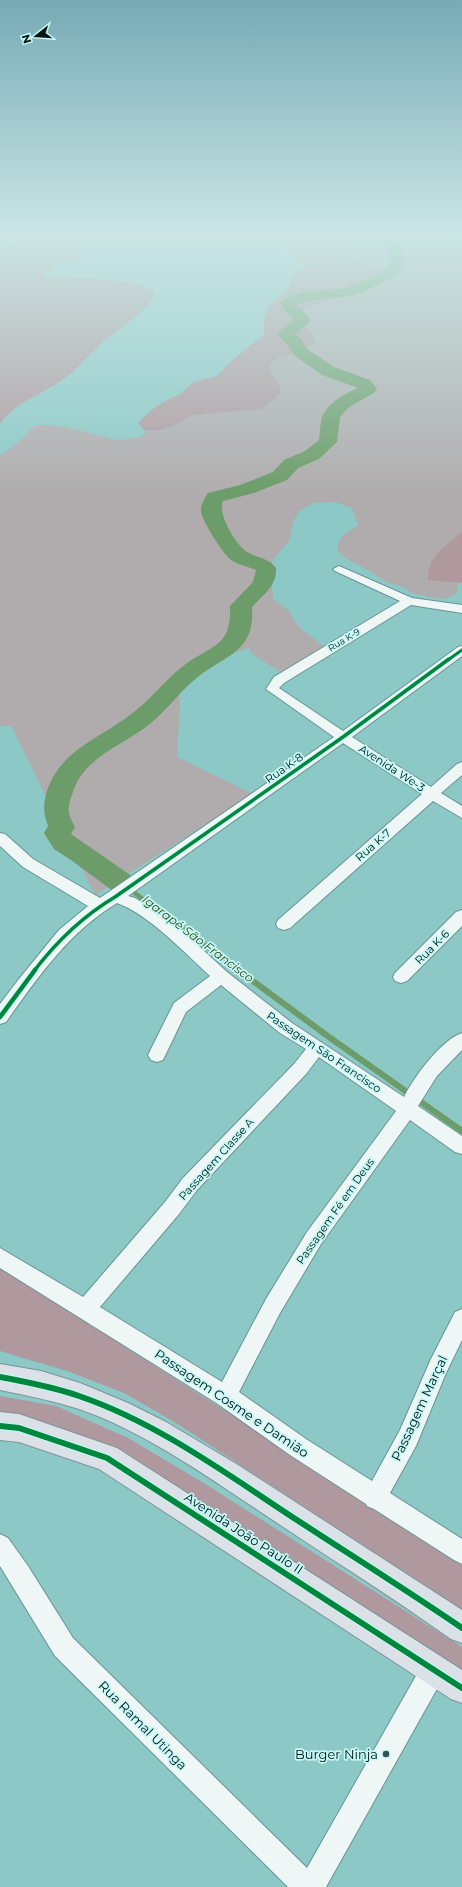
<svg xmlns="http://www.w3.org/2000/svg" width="462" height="1887" font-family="Montserrat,sans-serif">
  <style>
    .green { fill: #b0acad }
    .forest { fill: #af999e }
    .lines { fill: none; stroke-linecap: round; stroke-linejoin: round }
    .stream-far1 { stroke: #6c9c69; stroke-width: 4.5 }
    .stream { stroke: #6c9c69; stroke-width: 6 }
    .river { fill: #6c9c69; fill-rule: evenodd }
    .minor-casing { stroke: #689493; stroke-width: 2 }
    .major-casing { stroke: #7d939c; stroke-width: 2 }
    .minor { fill: #eef7f6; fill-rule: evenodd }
    .major { fill: #dbe1e6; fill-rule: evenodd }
    .cycleway-far3-casing { stroke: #c6f8f6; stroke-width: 4.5 }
    .cycleway-far2-casing { stroke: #c6f8f6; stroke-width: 5.5 }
    .cycleway-far1-casing { stroke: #c6f8f6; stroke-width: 7 }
    .cycleway-casing { stroke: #c6f8f6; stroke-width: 8 }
    .cycleway-far3 { stroke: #00873e; stroke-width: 3 }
    .cycleway-far2 { stroke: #00873e; stroke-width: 3.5 }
    .cycleway-far1 { stroke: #00873e; stroke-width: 4.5 }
    .cycleway { stroke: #00873e; stroke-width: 6 }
    .poi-dot { fill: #315453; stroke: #c6f8f6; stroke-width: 1.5 }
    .labels { text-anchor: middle; stroke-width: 3.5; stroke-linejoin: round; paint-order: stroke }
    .far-street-label { font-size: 9px; fill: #001515; stroke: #c6f8f6 }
    .street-label { font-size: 11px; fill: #001515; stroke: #c6f8f6 }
    .water-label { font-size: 12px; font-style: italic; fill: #2d4915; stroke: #c6f8f6 }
    .near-street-label { font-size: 13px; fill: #001515; stroke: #c6f8f6 }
    .near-poi-label { font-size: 13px; fill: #001515; stroke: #c6f8f6; text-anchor: end }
  </style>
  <rect width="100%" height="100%" fill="#8bc8c6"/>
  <path class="green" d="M245,232h217v324l-8,14 4,14 -2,10 -12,5 -15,-2 -17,-4 -9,-6 -17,-5 -18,-12 -21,-11 -9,-7 -1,-6 5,-10 16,-11 -6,-17 -17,-6 -21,1 -15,8 -6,11 -4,19 -16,19 -3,8 5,7 -3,10 1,14 16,12 9,15 26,21 -40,27 -32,-20 -3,-6 -37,12 -18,8 -22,19 7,6 1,12 -3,52 76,37 -158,101 -84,-169h-11v-270l19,-14 16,-17h15l21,3 46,12 23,-3 20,-17 78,-44 66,-82 2,-36 -34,-16 -25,-6z"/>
  <path class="forest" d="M0,232h26l-7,2 -9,8 4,1c9,-3 17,-8 27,-10 17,-2 37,3 53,8l2,4 -12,12 -29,8 -5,6 -11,4 7,3c35,3 76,-4 109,14 -3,17 -37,36 -50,48 -14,13 -27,29 -43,40 -21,15 -47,22 -62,44z
    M87,232h134l-34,5 -56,-3 -31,5z
    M257,232h99l2,9 -8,2 -4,9 6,8 33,10 3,7 -19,12 -57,17 -20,12 9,5 -1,2c7,4 15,8 15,18l-15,9 -23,5 -8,9 2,8 10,14 -1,6 -19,15 -69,6 -18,11 -13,4 -16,1 -7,-8 12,-12 15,-10 15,-7 13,-12 24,-6 11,-12 36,-30v-14l6,-16 18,-14 6,-16 11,-9 -13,-11 -35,-15z
    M462,532v51l-34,-3c-1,-25 18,-33 34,-48z
    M0,1267l191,122 271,171v50l-286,-187 -52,-30 -54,-21 -70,-21z
    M0,1396l56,10 72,32 79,47 255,162v24l-235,-148 -227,-107z"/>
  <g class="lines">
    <path class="stream-far1" d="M128,888l112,83"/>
    <path class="stream" d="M238,970l91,67 133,94"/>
    <path class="river" d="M374,232h15c6,8 22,29 12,39 -6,6 -16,10 -24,14 -8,4 -17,9 -26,11 -15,3 -41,2 -55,9l13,12v6l-14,11 6,5 6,10 27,18 36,13 7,9 -3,4 -25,14 -9,10 -3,25 -18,17 -21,9 -11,12 -33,13 -31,8c-6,13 13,44 24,51 10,6 22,6 29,16 1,18 -13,27 -24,39 3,44 -24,47 -53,69 -18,14 -31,33 -48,47 -28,23 -69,34 -79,72 -2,5 -4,13 -3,18 1,5 4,10 6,14l-4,7 62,43 4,7 -4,7 -10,3 -10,-3 -42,-31 -17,-11 -10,-16 4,-7c-5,-13 -5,-22 -1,-35 14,-43 57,-54 88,-80 17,-13 30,-31 47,-44 27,-22 50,-18 48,-61l23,-24 3,-12c-9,-4 -19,-5 -26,-11 -8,-7 -29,-39 -29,-49 0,-6 4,-12 7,-17l32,-8 33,-13 11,-12 21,-9 14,-11c1,-7 1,-19 4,-25 7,-14 22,-21 35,-27l-36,-13 -28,-20 -6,-10 -11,-11 16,-13v-3l-8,-7 -5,-8c10,-14 51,-12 68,-16 14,-4 29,-13 41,-21 1,-14 -7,-23 -15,-34z"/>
    <defs>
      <path id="minor" d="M339,566l73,32 50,7v8l-51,-8 -127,78 -5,5 64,43 115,-84 4,-1v10l-110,81 79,50 26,-23 5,-2v13l-21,18 21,13v12l-29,-17 -143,127 -6,2 -6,-2 -2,-4 2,-4 144,-126 -79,-51 -215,153 7,2 41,27 51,47 65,51 112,74c10,-20 37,-57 58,-64v17l-25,26 -19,30 44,30v18l-7,-2 -45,-32 -89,124 -41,69 -41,79 67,47 66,42 28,-51 31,-71 24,-47 7,-3v31l-16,33 -30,73 -26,47 72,46v25l-8,-4 -80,-51 -7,-3 -1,-2 -76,-49 -72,-51 -218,-136v-20l83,49 82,-95 18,-24 111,-114 12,-15 -26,-16 -59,-48 -35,27 -23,48 -6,2 -6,-2 -3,-5 26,-52 36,-27c-25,-23 -62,-62 -93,-73 -48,29 -79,74 -111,119l-6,2v-20l19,-25 40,-49 29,-24 -65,-39 -23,-21v-13l5,1 28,25 67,39 234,-161 -68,-48 8,-12 126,-76 -65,-30 -2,-2zM319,1057l77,54 -89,121 -41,67 -44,83 -122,-75 79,-93 18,-24 109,-116z
        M462,910v16l-55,55 -6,2 -6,-2 -2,-4 2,-4 61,-61z
        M0,1534l8,4 20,28 45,72 234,230 118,-208 9,-3 9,3 3,9 -3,9 -117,209h-38l-233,-231 -55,-90z"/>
      <path id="major" d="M0,1364l41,7 39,12 48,20 38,19 72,43 224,145v33l-11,-4c-53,-38 -109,-73 -163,-109 -65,-42 -136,-96 -209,-121 -26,-8 -52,-14 -79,-19z
        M0,1412l19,2 98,34 345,222v33l-11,-4 -352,-230 -80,-27 -19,-2z"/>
    </defs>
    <use href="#minor" class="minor-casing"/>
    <use href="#major" class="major-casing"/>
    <use href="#minor" class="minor"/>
    <use href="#major" class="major"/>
    <defs>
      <path id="cycleway-far3" d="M448,660l14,-10"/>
      <path id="cycleway-far2" d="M34,971c23,-30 49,-55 81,-74l228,-160 106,-78"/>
      <path id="cycleway-far1" d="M0,1017l35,-47"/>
      <path id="cycleway" d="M0,1377c27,5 53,10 79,19 79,27 149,79 218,124 55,36 111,71 165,108
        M0,1426l19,2 88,30 355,230"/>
    </defs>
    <use href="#cycleway-far3" class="cycleway-far3-casing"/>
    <use href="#cycleway-far2" class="cycleway-far2-casing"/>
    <use href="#cycleway-far1" class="cycleway-far1-casing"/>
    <use href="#cycleway" class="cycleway-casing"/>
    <use href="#cycleway-far3" class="cycleway-far3"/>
    <use href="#cycleway-far2" class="cycleway-far2"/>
    <use href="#cycleway-far1" class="cycleway-far1"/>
    <use href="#cycleway" class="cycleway"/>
  </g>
  <linearGradient id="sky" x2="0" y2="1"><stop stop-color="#76aab5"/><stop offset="0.47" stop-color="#cbe6e5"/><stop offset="1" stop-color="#cbe6e5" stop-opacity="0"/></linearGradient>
  <rect width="462" height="496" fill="url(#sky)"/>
  <circle class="poi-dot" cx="386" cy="1754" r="4"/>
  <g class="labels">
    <g class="far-street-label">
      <text transform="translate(344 640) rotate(-31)" y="3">Rua K-9</text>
    </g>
    <g class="street-label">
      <text transform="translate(284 768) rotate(-35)" y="4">Rua K-8</text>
      <text transform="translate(392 768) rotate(33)" y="4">Avenida We-3</text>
      <text transform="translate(373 845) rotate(-41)" y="4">Rua K-7</text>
      <text transform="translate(432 947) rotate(-45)" y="4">Rua K-6</text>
      <text transform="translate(324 1052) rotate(34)" y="4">Passagem São Francisco</text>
      <text transform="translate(216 1159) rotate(-48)" y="4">Passagem Classe A</text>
      <text transform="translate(335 1211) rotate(-55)" y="4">Passagem Fé em Deus</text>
    </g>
    <g class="water-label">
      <text transform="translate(198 939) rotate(37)" y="4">Igarapé São Francisco</text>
    </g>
    <g class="near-street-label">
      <text transform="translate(232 1403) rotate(34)" y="5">Passagem Cosme e Damião</text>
      <text transform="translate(419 1408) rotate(-65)" y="5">Passagem Marçal</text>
      <text transform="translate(244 1533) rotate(33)" y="5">Avenida João Paulo II</text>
      <text transform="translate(143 1725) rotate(45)" y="5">Rua Ramal Utinga</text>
    </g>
    <g class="near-poi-label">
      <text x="378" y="1759">Burger Ninja</text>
    </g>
  </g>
  <g transform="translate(36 36) rotate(253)" stroke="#c6f8f6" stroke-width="3" paint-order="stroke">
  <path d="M0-3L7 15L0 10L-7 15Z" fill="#001515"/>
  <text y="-6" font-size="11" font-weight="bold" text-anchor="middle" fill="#001515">N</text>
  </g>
</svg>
